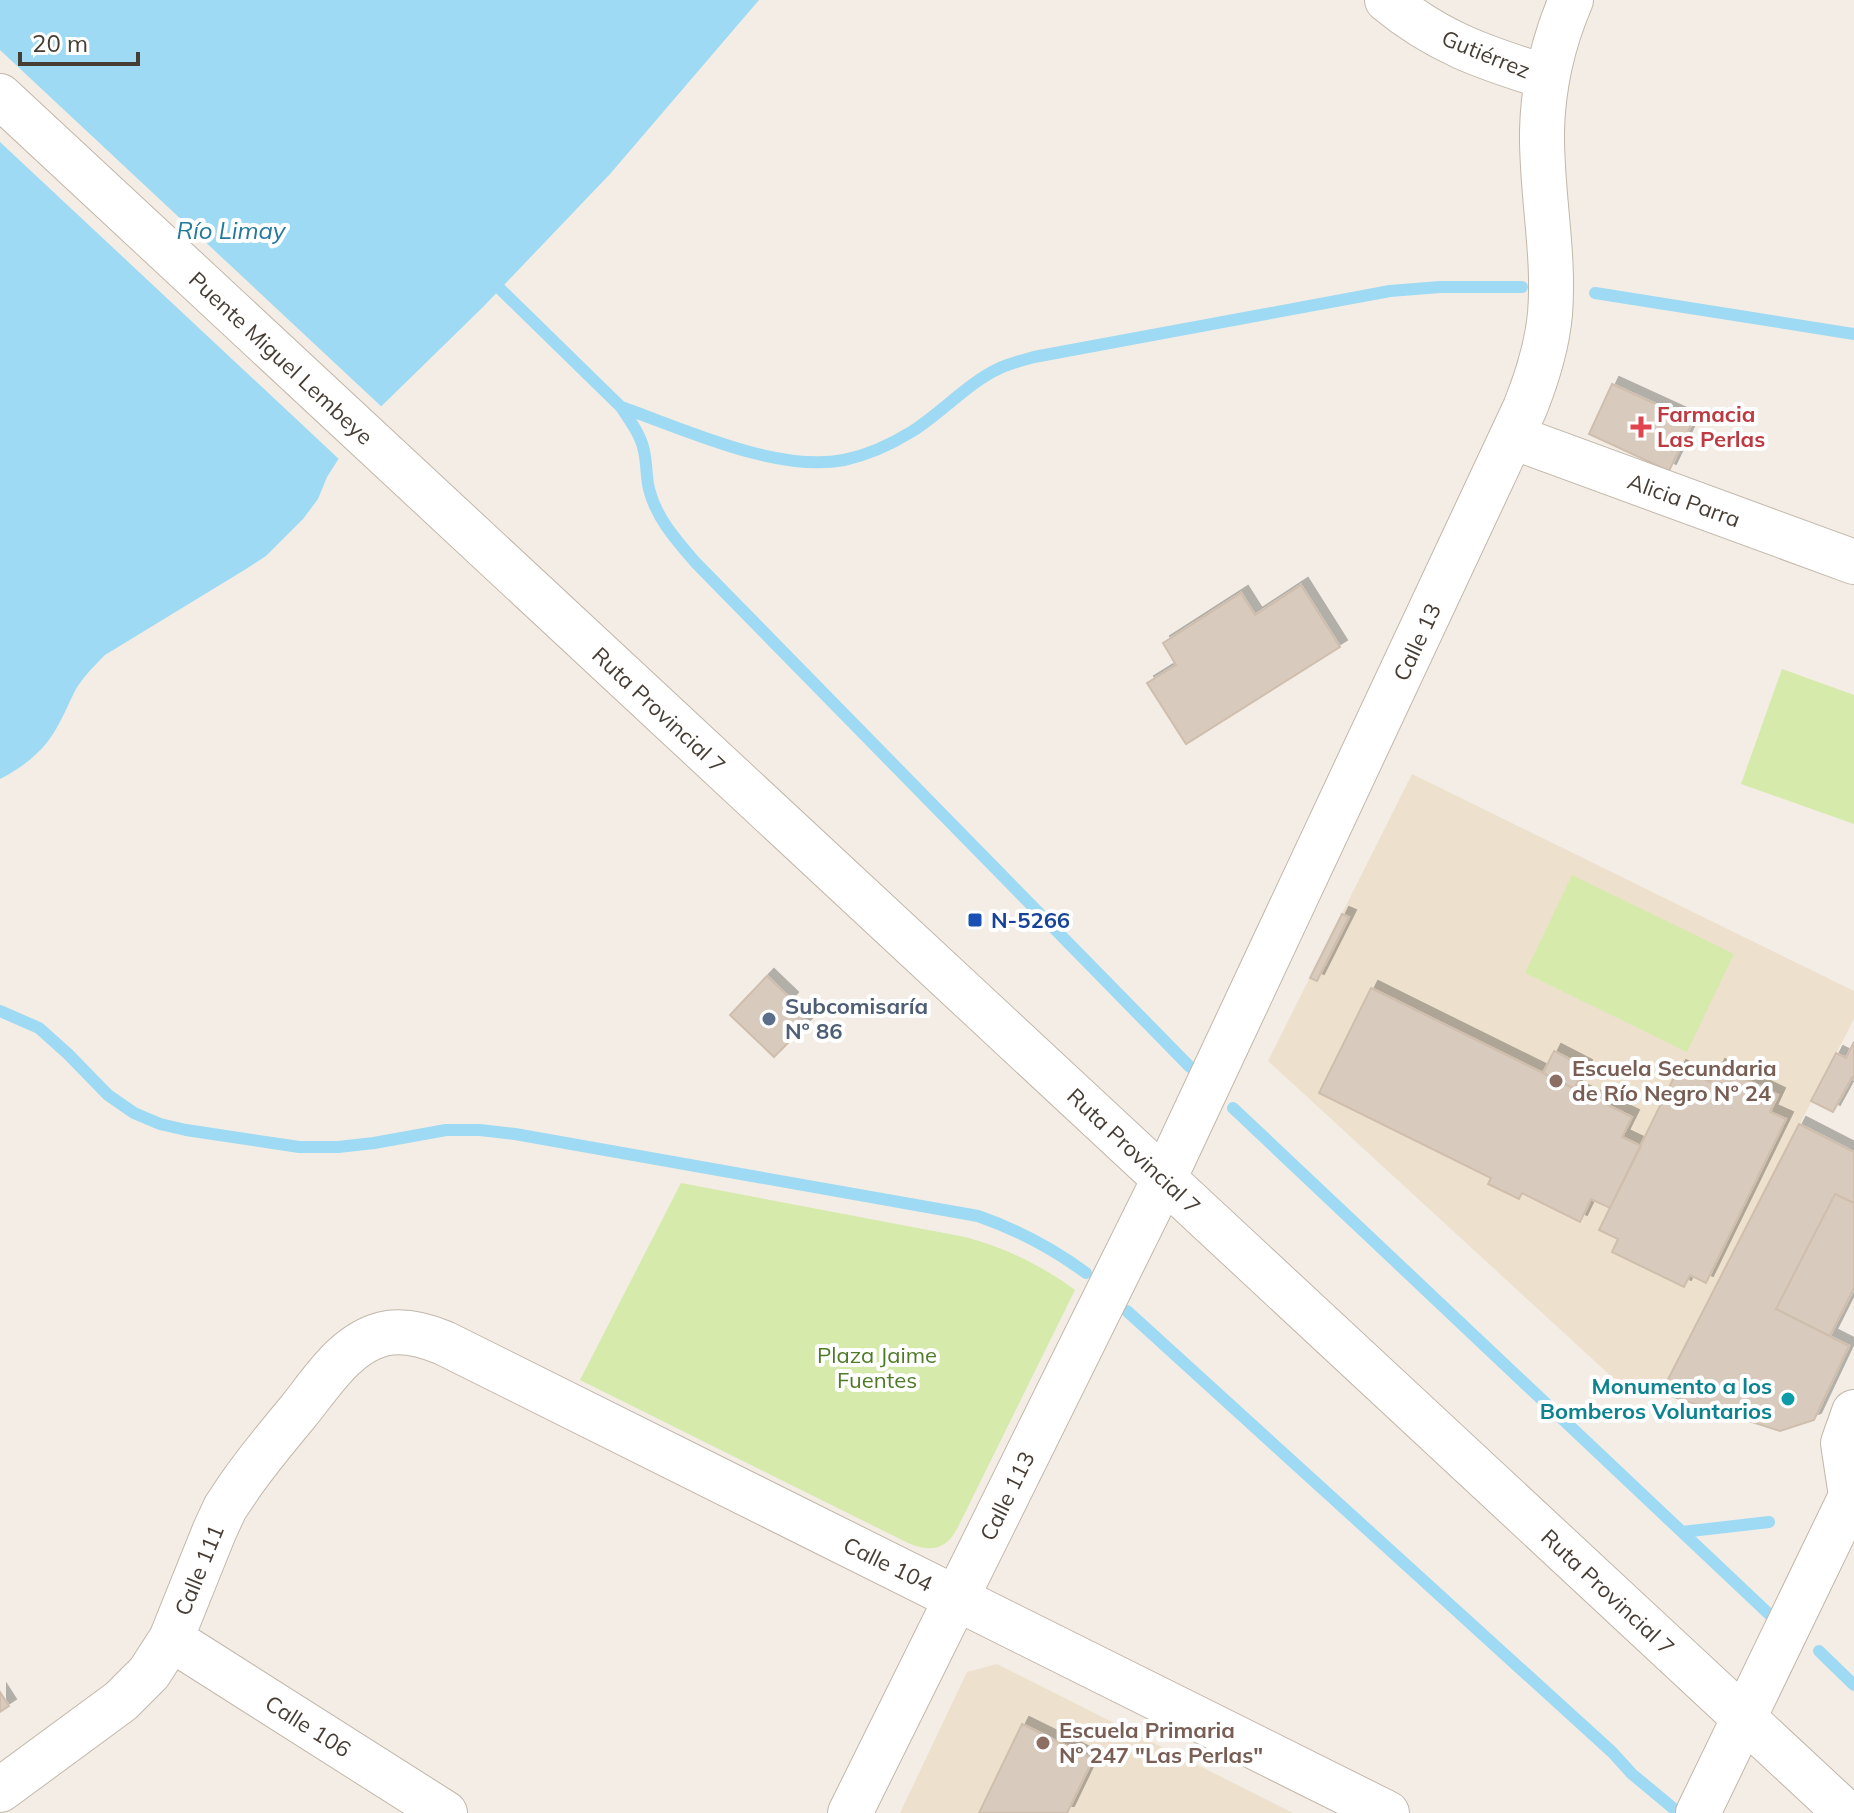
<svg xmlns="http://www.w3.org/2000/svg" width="1854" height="1813" font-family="Mulish,sans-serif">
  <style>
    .education { fill: #ede1ce }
    .green { fill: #d5eaab }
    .water { fill: #9edaf3 }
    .pier { fill: #f3ede5 }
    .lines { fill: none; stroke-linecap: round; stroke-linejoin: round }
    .stream { stroke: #9edaf3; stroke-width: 12 }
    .building { fill: #d8cabd; stroke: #d0bead; stroke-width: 2; filter: url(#shadow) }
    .minor-casing { stroke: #c2b7aa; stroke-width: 46 }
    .tertiary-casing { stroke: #c2b7aa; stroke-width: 46 }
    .minor { stroke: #fff; stroke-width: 44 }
    .tertiary { stroke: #fff; stroke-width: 44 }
    .health-dot { fill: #e0444e; stroke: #fff; stroke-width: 3 }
    .transit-dot { fill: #1a4fb4; stroke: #fff; stroke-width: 3 }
    .service-dot { fill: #5c6f8a; stroke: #fff; stroke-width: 3 }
    .education-dot { fill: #8d6e63; stroke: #fff; stroke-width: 3 }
    .culture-dot { fill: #0f9aa8; stroke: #fff; stroke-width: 3 }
    .labels { text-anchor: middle; stroke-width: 8; stroke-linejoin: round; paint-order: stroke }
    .street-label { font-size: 22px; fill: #463d34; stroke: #fff }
    .health-label { font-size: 22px; font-weight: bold; fill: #be3a42; stroke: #fff; text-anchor: start }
    .transit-label { font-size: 22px; font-weight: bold; fill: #164399; stroke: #fff; text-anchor: start }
    .service-label { font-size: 22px; font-weight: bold; fill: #4e5e75; stroke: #fff; text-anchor: start }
    .education-label { font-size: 22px; font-weight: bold; fill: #785e54; stroke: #fff; text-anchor: start }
    .park-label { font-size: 22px; fill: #4f7a25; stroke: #fff }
    .culture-label { font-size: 22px; font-weight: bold; fill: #0d838f; stroke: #fff; text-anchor: end }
    .water-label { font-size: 24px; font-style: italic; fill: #25799d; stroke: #fff }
  </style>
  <defs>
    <filter id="shadow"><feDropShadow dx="7" dy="-7" stdDeviation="0" flood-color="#0004"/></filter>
  </defs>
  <rect width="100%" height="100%" fill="#f3ede5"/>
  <path class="education" d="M1412,774l442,217v28l-193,374 -48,-15 -345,-317z
    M997,1664l296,149h-393l67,-141z"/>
  <path class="green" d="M1782,669l72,26v129l-113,-40z
    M1572,875l162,79 -47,98 -162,-79z
    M681,1183l284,54c41,11 76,28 110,53l-118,239c-12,22 -27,23 -49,14l-328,-163z"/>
  <path class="water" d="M0,0h759l-149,174 -127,133 -126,123 -30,47 -9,22 -15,20 -37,37 -20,13 -141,86c-11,11 -21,21 -29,34 -7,13 -12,27 -20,40 -13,23 -33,38 -56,50z"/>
  <path class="pier" d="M0,50l384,359 -24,23 -19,29 -341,-319z"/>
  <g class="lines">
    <path class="stream" d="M491,280l130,127c9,14 20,28 23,44 3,13 2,26 5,38 7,29 28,52 47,74l494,504
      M1595,293l259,41
      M621,407c63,22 156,66 223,53 24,-5 46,-15 67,-28 31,-19 56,-49 89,-64 11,-5 23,-8 34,-11l356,-66 50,-4h82
      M0,1011l39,17 29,26 40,41 26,18 26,11 26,6 113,17h39l36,-4 72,-13h34l35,4 463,82c40,14 74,32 108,57
      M1233,1108l537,507
      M1127,1311l485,441 20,22 47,39
      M1682,1532l87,-10
      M1819,1651l35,34"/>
  </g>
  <path class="building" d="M1612,384l81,37 -24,50 -80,-37z
    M1301,585l39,62 -154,97 -39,-61 29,-18 -13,-22 78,-50 14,22z
    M1342,914l7,3 -32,64 -7,-3z
    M767,976l24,23 -4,5 20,19 -33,34 -44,-42z
    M1371,988l261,129 -10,20 19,9 -31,62 -19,-9 -11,23 -58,-29 -3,6 -31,-15 3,-6 -172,-85z
    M1854,1042v37l-2,-2 -19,35 -22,-11 25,-48 10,5z
    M1554,1051l31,16 -11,22 -31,-16z
    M1718,1066l60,29 -8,17 16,7 -80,164 -16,-8 -6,12 -72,-35 6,-13 -19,-9 80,-163 31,15z
    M1799,1124l55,28v51l-19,-9 -59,115 73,37 -35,74 -34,11 -119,-38z
    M1835,1194l19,9v85l-24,48 -54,-27z
    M0,1692l9,14 -9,6z
    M1022,1724l71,35 -26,54h-88z"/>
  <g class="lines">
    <defs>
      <path id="minor" d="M1387,0c50,42 98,58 159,77
        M1513,437l341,125
        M171,1639l274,174
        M0,1790l121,-89 28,-28 22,-34 43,-107 11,-24 14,-21c18,-26 38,-50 58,-74 24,-29 47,-69 86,-79 21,-5 42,1 61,9l943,470
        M850,1813l314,-634 361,-771c12,-30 22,-61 25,-94 5,-61 -9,-122 -8,-183 1,-46 11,-89 29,-131"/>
      <path id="tertiary" d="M0,96l1846,1717
        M1851,1496l-8,-53 11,-31
        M1698,1813l153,-317 3,-2"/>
    </defs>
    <use href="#minor" class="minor-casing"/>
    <use href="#tertiary" class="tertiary-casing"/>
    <use href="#minor" class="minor"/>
    <use href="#tertiary" class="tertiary"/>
  </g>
  <path class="health-dot" d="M1637 415h8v8h8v8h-8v8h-8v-8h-8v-8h8z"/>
  <rect class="transit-dot" x="967" y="912" width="16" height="16" rx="4"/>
  <circle class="service-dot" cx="769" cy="1019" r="8"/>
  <g class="education-dot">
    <circle cx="1556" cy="1081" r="8"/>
    <circle cx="1043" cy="1743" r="8"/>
  </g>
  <circle class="culture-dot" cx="1788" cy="1399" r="8"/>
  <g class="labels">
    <g class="street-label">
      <text transform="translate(1486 54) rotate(22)" y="8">Gutiérrez</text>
      <text transform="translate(281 358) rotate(43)" y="8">Puente Miguel Lembeye</text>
      <text transform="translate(1684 500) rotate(20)" y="8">Alicia Parra</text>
      <text transform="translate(1417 642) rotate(-65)" y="8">Calle 13</text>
      <text transform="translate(659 710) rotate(43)" y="8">Ruta Provincial 7</text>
      <text transform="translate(1134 1151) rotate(43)" y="8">Ruta Provincial 7</text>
      <text transform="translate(1007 1496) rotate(-64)" y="8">Calle 113</text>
      <text transform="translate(888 1564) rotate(26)" y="8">Calle 104</text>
      <text transform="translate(199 1570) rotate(-68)" y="8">Calle 111</text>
      <text transform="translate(1608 1592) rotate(43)" y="8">Ruta Provincial 7</text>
      <text transform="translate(308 1726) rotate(32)" y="8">Calle 106</text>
    </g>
    <g class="health-label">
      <text x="1657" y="422">Farmacia<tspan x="1657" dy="25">Las Perlas</tspan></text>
    </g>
    <g class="transit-label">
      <text x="991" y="928">N-5266</text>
    </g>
    <g class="service-label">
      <text x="785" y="1014">Subcomisaría<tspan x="785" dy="25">N° 86</tspan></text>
    </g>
    <g class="education-label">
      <text x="1572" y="1076">Escuela Secundaria<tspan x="1572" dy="25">de Río Negro N° 24</tspan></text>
      <text x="1059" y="1738">Escuela Primaria<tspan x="1059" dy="25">Nº 247 "Las Perlas"</tspan></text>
    </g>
    <g class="park-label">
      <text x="877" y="1363">Plaza Jaime<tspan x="877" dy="25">Fuentes</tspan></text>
    </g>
    <g class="culture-label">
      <text x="1772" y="1394">Monumento a los<tspan x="1772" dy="25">Bomberos Voluntarios</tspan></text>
    </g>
    <g class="water-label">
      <text x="231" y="239">Río Limay</text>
    </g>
  </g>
  <path d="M20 52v12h118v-12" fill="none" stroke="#463d34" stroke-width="4"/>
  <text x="32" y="52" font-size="24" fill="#463d34" stroke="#ffffff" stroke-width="6" paint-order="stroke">20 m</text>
</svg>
